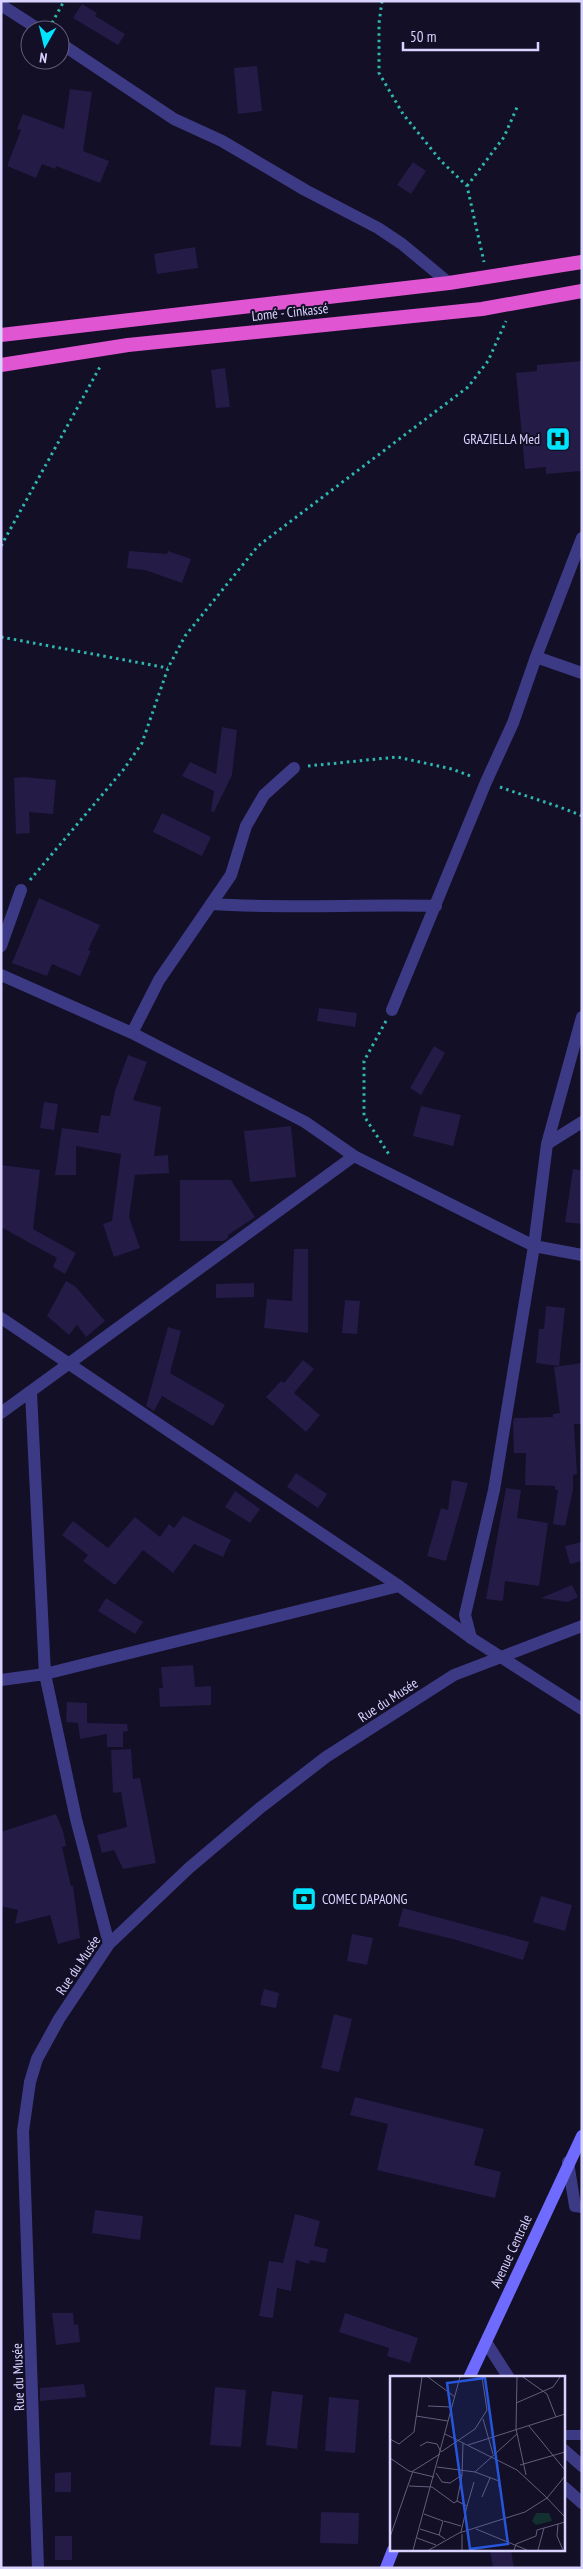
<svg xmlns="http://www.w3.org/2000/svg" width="583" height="2569" font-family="'PT Sans Narrow',sans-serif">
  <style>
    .building { fill: #241b47 }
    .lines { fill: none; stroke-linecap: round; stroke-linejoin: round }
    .path { stroke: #2fb8b0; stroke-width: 3; stroke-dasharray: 2.5 4; stroke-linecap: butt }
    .service { stroke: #3d3a85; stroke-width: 10 }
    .minor { stroke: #3d3a85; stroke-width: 12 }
    .tertiary { stroke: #3d3a85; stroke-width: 12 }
    .secondary { stroke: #6f6bff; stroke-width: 12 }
    .trunk { stroke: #e055d1; stroke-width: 14 }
    .labels { text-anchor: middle; stroke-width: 4; stroke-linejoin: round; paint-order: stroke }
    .street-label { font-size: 14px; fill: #d9d4ff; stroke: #130f26 }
    .poi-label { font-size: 14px; fill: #d9d4ff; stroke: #130f26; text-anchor: end }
    .inset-road { fill: none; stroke: #625e7d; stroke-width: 1 }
    .view { fill: #2655da; fill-opacity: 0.15; stroke: #2655da; stroke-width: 2.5 }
    .inset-edge { fill: none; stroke: #d9d4ff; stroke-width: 2.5 }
  </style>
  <rect width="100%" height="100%" fill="#130f26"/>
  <path class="building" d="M82,4l15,9 -2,3 30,18 -7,11 -45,-27z
    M257,66l5,45 -24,3 -4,-46z
    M70,89l22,3 -9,59 26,10 -9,22 -44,-17 -1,3 -13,-5 -6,14 -29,-12 14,-36 -4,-1 6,-15 41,15z
    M413,162l13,9 -15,23 -14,-9z
    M195,247l3,21 -41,6 -3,-20z
    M582,361v110l-36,3v-7l-21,2 -9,-96 21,-2v-6z
    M225,368l5,39 -14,1 -5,-38z
    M129,551l38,3 1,-3 23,8 -9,24 -37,-13 -18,-2z
    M222,727l15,3 -5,45 -18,37 -3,-1 3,-20 -32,-15 8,-14 26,12z
    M23,777l33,3 -3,34 -24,-2 1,21 -14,1 -2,-56z
    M162,813l49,24 -9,19 -49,-24z
    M39,898l61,27 -12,25 3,1 -11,25 -28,-12 -5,12 -35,-13z
    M319,1008l38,5 -2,14 -38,-6z
    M434,1046l11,7 -24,42 -11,-7z
    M128,1055l19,7 -14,38 28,7 -7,49 14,-1 1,18 -34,2 -6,42 11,31 -26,9 -11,-33 9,-3 9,-67 -45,-8v29h-21l7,-47 36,5 3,-18 9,1 5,-25z
    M44,1102l14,2 -4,26 -14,-2z
    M421,1106l40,9 -8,31 -40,-10z
    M291,1126l5,51 -46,5 -6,-51z
    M1,1165l39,5 -7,59 43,24 -11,21 -12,-7 4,-9 -56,-31z
    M573,1169l9,1v54l-17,-2z
    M180,1180h51l24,37 -27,18v3l-5,3h-43z
    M294,1249h14v84l-44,-5 3,-29 25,2z
    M66,1281l9,5 30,35 -19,16 -9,-12 -8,10 -22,-19z
    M254,1283v14l-38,1v-14z
    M345,1300l15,1 -3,33 -15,-1z
    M546,1306l19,2 -6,58 -23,-3 3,-34h5z
    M168,1327l13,4 -11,42 55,32 -12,21 -51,-30 -8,15 -8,-5z
    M303,1360l11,9 -20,24 26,22 -14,17 -40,-35 15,-16 3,2z
    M582,1363v61h-8l3,50 -4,1v15l-8,36 -12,-2 5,-34h-3v-4l-30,-1 1,-32h-12l-1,-30 1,-5 39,-1v-3l7,-1 -6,-46z
    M296,1473l31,21 -9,14 -31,-21z
    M452,1480l16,3 -22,78 -19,-5 14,-48 7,2z
    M506,1488l15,2 -4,28 31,5 -9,63 -34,-5 -2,20 -17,-2z
    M235,1491l25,18 -10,14 -25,-16z
    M183,1516l48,24 -8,17 -29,-13 -21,29 -30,-23 -28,35 -32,-24 5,-6 -26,-20 11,-14 35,27 27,-31 25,20 9,-13 5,4z
    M582,1542v19l-12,3 -5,-18z
    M572,1585l6,12 -10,5 -27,-4z
    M106,1598l37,24 -8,12 -37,-23z
    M193,1665l2,22 16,-1v19l-51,2 -1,-19h4l-2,-21z
    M67,1702l20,1v20l40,1 1,7 -5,1v15h-16v-13l-27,5 -2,-16 -12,-1z
    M131,1749l2,30 7,-1 16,85 -33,6 -9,-19 -12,3 -5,-18 30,-8 -6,-35 -8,1 -2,-43z
    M56,1814l7,17 3,15 -4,1 9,39h2l7,52 -22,6 -8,-29 -35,9 3,-14 -17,-4v-74z
    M541,1896l31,9 -7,26 -32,-9z
    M403,1908l126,34 -6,18 -70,-21 -55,-13z
    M352,1934l21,4 -6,27 -20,-4z
    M264,1989l15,4 -3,15 -16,-3z
    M334,2014l18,5 -13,53 -18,-4z
    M355,2097l129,32 -10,36 27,7 -6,26 -118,-28 11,-46 -38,-9z
    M95,2210l48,6 -3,24 -48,-7z
    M295,2214l25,7 -6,25 14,3 -3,14 -15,-3 -1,4 -13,-4 -5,31 -14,-3 -4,30 -14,-2 10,-55 14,2z
    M52,2313h21l1,12 4,-1 2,18 -24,3z
    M345,2313l73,25 -8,25 -23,-7 2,-8 -50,-16z
    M84,2384l2,13 -46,4v-13z
    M215,2387l31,3 -5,57 -31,-2z
    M272,2391l31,4 -6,54 -31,-4z
    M329,2397l30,3 -4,53 -30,-2z
    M71,2472v20h-16v-19z
    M321,2512l38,1 -1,31 -38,-1z
    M55,2536h17v24h-17z
    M490,2550h21l3,18h-21z"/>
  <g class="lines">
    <path class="path" d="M382,1l-3,22v50l24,41 38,47 26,25 17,76
      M52,23l12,-22
      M467,186l37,-49 14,-32
      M1,546l100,-181
      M1,637l167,31
      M308,766l89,-9 55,12 21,8
      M500,787c27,10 55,17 82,29
      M30,880l94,-111 18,-26 26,-75 17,-32 73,-90 210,-159 20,-26 18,-40
      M386,1021l-22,40v55l26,40"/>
    <path class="service" d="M564,2435h18"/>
    <path class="minor" d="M1,5l39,25
      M60,43l114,76 48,22 83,49 73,38 24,16 47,39
      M582,538l-46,119 46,16
      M211,904c74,5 149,0 225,2
      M1,946l20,-56
      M1,975l131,58 173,89 49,34
      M392,1010l94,-228 27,-59 23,-66
      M132,1033l27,-53 72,-105 15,-49 18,-31 30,-27
      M547,1144l35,-127
      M31,1393l14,281 31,145 33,125
      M1,1413l353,-257 180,90 48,9
      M471,1638l-6,-23 29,-125 40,-244 13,-102 35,-22
      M1,1680l44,-6 354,-88
      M568,2162l7,44 7,1
      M486,2342l23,36
      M564,2450l18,16
      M564,2487l18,16
      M38,2568l-15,-437 7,-49 7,-23 22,-40 50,-75 80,-76 71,-60 66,-51 128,-82 128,-49"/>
    <path class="tertiary" d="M1,1318l398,268 72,52 111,71"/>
    <path class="secondary" d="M469,2378l113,-242
      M386,2568l7,-18"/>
    <path class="trunk" d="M1,335l448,-52 133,-21
      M1,365l127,-20 354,-36 100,-18"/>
  </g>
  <defs>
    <symbol id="hospital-square" viewBox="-11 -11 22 22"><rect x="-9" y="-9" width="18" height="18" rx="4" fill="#00e5ff" stroke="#130f26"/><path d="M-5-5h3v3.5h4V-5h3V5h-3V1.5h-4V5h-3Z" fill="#111"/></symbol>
    <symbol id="bank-square" viewBox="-11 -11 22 22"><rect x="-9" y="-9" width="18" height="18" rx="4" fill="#00e5ff" stroke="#130f26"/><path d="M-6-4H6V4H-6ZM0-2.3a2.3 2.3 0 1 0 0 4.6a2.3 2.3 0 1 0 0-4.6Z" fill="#111"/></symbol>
  </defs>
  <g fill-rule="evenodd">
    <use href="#hospital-square" x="544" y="425" width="28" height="28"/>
    <use href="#bank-square" x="290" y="1885" width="28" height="28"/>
  </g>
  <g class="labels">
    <g class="street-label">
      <text transform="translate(290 312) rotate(-6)" y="5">Lomé - Cinkassé</text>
      <text transform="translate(388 1700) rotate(-33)" y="5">Rue du Musée</text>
      <text transform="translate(78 1965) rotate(-56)" y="5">Rue du Musée</text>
      <text transform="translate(511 2251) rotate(-65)" y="5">Avenue Centrale</text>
      <text transform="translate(18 2377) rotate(-92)" y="5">Rue du Musée</text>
    </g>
    <g class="poi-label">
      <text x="540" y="444">GRAZIELLA Med</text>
      <text x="322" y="1904" text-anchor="start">COMEC DAPAONG</text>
    </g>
  </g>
  <g transform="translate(390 2376)">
    <rect width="175" height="175" fill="#130f26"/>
    <path d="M146,137h13l3,8 -16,4 -4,-4z" fill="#12302f"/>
    <path class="inset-road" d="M38,1l27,20M127,1l-1,52 10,46M133,1l24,17 9,23M126,27l37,-16 7,-10M38,30l23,1M26,40l32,5M93,43l10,35M139,50l36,44M55,58l72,36 27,25M0,63l9,5 15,-12 8,-55M78,69l97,-31M30,70l7,-4 10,2 4,8 34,-23 12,-19 -5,-33M0,82l19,13 25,6M130,89l45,-13M47,91l38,5 42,-38M85,96l24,9v6M46,97l6,9 8,1 12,-8 1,-32M19,110l23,1 22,16 3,-2M154,119l21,22M92,121l8,-19M77,130l7,-24M34,138l19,7 -4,14 6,4M54,145l17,5M168,148l-1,12 6,14M30,153l19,6M86,153l51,21M71,156l6,-26 -10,-5 5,-26M0,161l23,-66 27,-17M27,162l19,7M23,174l47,-173M39,174l30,-17 66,-21 22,-14 18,-22M72,174v-16M124,174l2,-6 20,-8 1,-6 28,-8M148,174l6,-22"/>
    <path class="view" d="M95,2l23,166 -38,5 -23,-166z"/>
    <rect width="175" height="175" class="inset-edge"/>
  </g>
  <rect width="583" height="2569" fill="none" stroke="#d9d4ff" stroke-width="5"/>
  <g transform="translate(45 45) rotate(188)"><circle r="24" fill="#130f26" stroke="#625e7d"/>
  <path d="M0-4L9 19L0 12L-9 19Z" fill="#00e5ff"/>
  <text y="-8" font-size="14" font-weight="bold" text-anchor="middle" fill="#d9d4ff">N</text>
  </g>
  <path d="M403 42v8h135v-8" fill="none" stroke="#d9d4ff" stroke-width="2.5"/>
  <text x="410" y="42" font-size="15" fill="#d9d4ff" stroke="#130f26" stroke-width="4" paint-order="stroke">50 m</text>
</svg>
